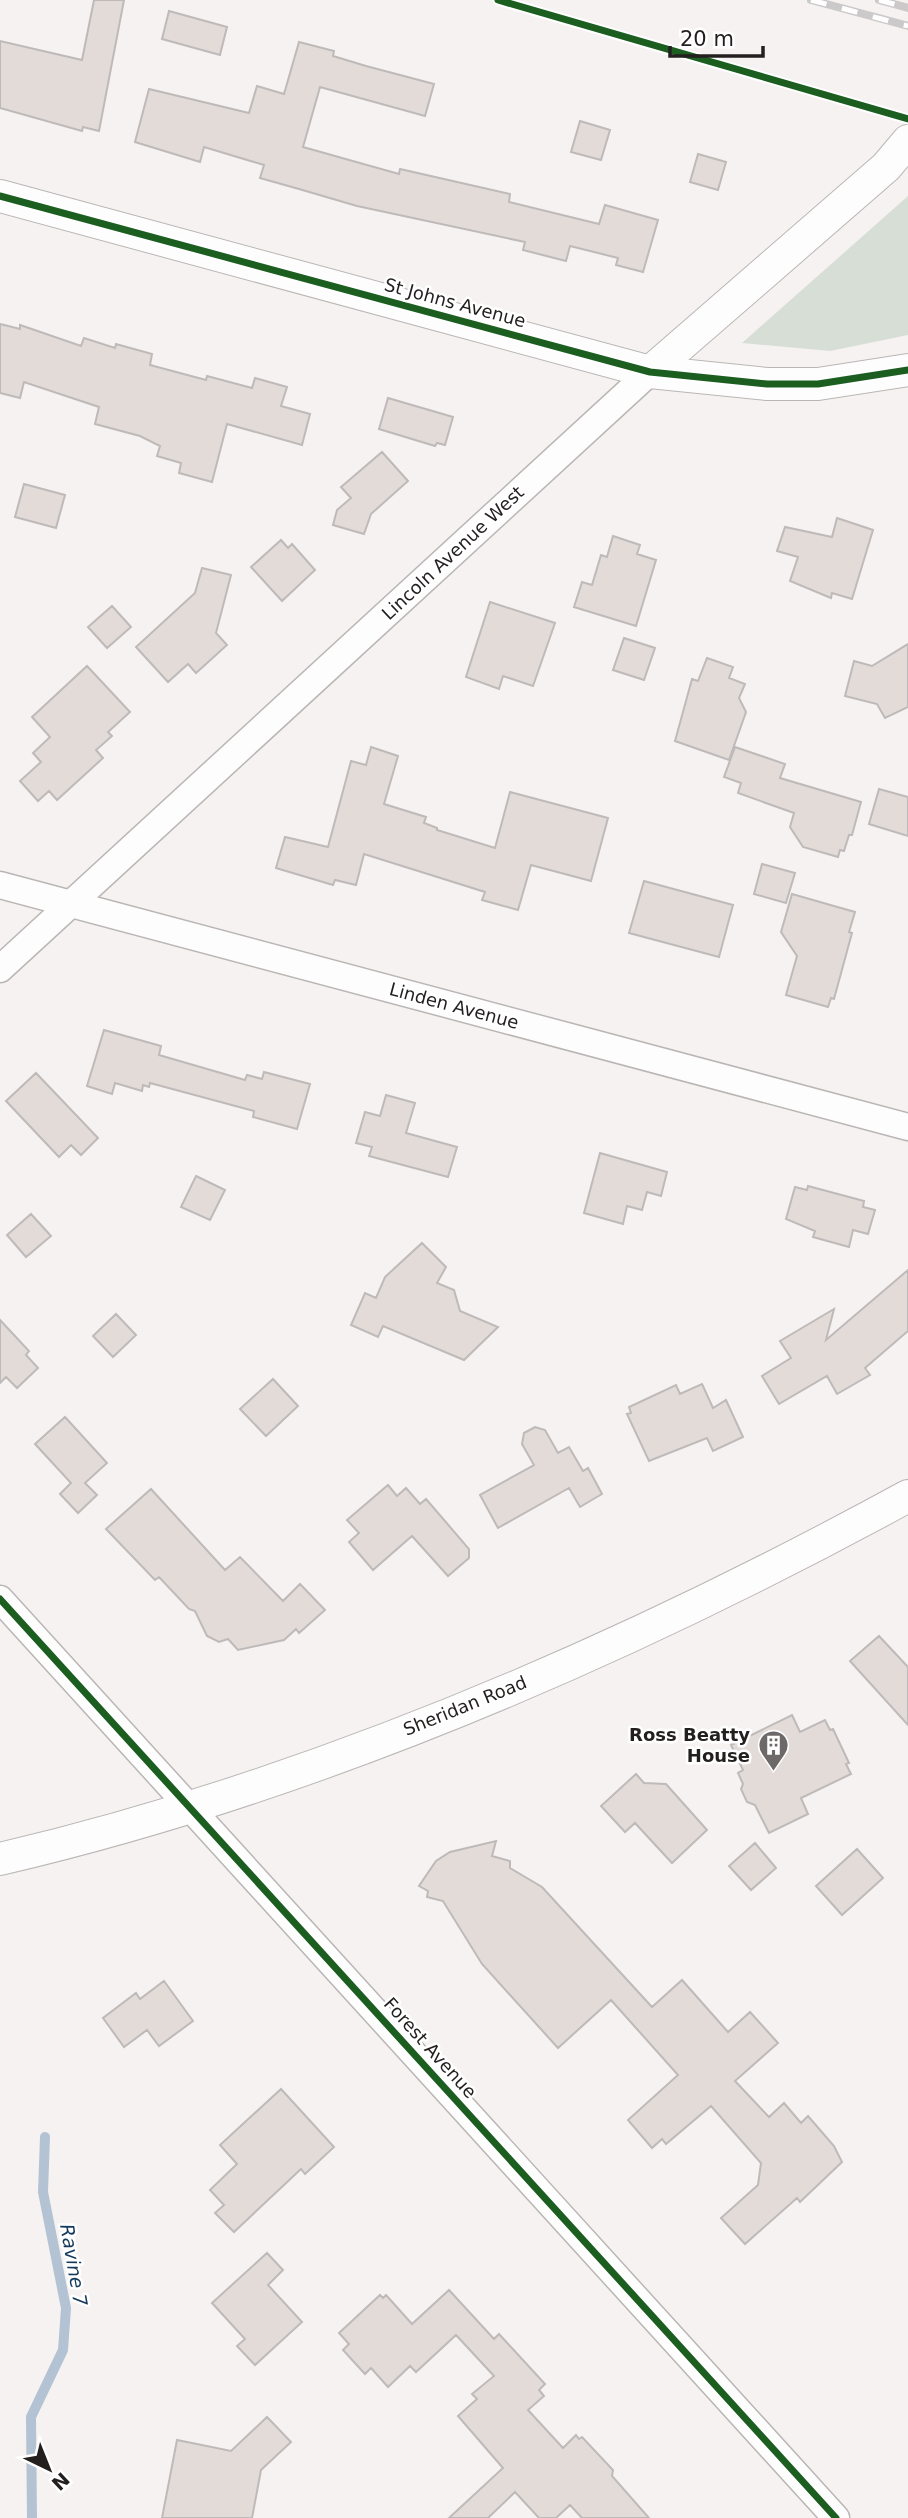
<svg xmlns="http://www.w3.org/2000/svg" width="908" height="2518" font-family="'DejaVu Sans',sans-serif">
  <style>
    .green { fill: #d7ded5 }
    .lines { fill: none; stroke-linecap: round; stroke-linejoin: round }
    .stream { stroke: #b4c3d4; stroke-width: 10 }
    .building { fill: #e3dbd8; stroke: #bebab9; stroke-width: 2 }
    .minor-casing { stroke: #bab6b5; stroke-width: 29 }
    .tertiary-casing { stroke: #bab6b5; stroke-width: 34 }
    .minor { stroke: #fefdfd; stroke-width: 26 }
    .tertiary { stroke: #fefdfd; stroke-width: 32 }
    .rail-casing { stroke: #cbc9c9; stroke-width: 8 }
    .rail { stroke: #fff; stroke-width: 5; stroke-dasharray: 16; stroke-linecap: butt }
    .cycleway-casing { stroke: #fff; stroke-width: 11 }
    .cycleway { stroke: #1b5e20; stroke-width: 7 }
    .labels { text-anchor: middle; stroke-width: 5; stroke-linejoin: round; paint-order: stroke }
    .street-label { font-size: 18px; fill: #221f1e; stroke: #fff }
    .poi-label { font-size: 18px; font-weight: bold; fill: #221f1e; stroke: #fff; text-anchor: end }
    .water-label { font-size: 19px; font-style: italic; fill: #15395b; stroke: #fff }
  </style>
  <rect width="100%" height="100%" fill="#f6f2f1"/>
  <path class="green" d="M908,196v139l-78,16 -88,-8z"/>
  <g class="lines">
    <path class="stream" d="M32,2518l-1,-101 32,-67 3,-42 -23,-116 2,-55"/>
  </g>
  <path class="building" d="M94,0h30l-25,131 -16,-4 -1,4 -82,-23v-67l82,19z
    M169,11l58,16 -7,28 -58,-16z
    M299,42l35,9 -1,5 33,10 68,18 -9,32 -105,-29 -17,60 96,27 1,-5 110,25 -1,8 90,22 6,-19 53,15 -15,52 -27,-7 2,-7 -48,-12 -4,15 -43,-11 2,-8 -168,-36 -58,-17 -39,-11 4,-13 -60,-18 -4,15 -65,-20 14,-53 100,24 8,-27 27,8z
    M580,121l30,9 -9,30 -30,-8z
    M698,154l28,8 -8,28 -28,-8z
    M0,324l20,5v-4l61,21 3,-8 31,10 1,-4 36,10 -2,11 56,15 1,-4 45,12 3,-10 32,9 -6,19 29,8 -8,31 -75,-21 -15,58 -33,-9 2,-10 -24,-7 3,-10 -20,-10 -45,-12 4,-17 -75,-25 -4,16 -20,-5z
    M388,398l65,19 -8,28 -8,-2 -2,3 -56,-17z
    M382,452l26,29 -37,33 -7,20 -31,-9 4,-15 14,-12 -10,-11z
    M24,484l41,11 -9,33 -41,-11z
    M837,518l36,12 -21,69 -20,-6 -1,5 -41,-17 8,-24 -21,-6 8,-24 47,10z
    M613,536l27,9 -3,9 19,6 -20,66 -62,-19 8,-25 10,3 9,-30 6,2z
    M281,540l7,8 4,-4 23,26 -33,31 -31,-34z
    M202,568l29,7 -15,58 11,12 -31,28 -8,-9 -20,18 -32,-35 59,-54z
    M490,602l65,21 -22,63 -30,-10 -4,13 -33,-12z
    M112,606l19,21 -24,21 -19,-21z
    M624,638l31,10 -11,32 -31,-10z
    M908,644v63l-23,11 -8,-14 -32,-8 9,-35 18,5z
    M707,658l26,9 -4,11 16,6 -6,14 7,14 -17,48 -54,-19 17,-62 6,2z
    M87,666l43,46 -22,20 4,4 -16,14 7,8 -46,42 -8,-9 -11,10 -18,-20 21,-19 -8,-9 17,-16 -18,-20z
    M371,747l27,9 -14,48 42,13 -2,6 13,5v2l58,18 15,-56 98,26 -17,63 -60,-16 -13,45 -36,-10 3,-8 -121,-38 -8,31 -21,-5 -2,5 -57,-17 9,-31 43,10 23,-86 15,4z
    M735,747l50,17 -5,14 81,24 -9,33h-3l-5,16 -4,-1 -2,7 -35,-10 -13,-20 4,-14 -56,-20 3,-10 -17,-6z
    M879,789l29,8v39l-39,-12z
    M762,864l33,9 -9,30 -32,-9z
    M644,881l89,24 -14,52 -90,-24z
    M792,894l63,18 -6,20 3,1 -18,66 -3,-1 -3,9 -42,-12 11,-39 -16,-24z
    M104,1030l57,16 -2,9 86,25 2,-5 15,4 2,-7 46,12 -13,45 -44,-12 1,-6 -104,-28 -1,4 -6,-2 -1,6 -27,-8 -3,11 -25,-8z
    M36,1073l62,65 -17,17 -10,-10 -12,12 -53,-56z
    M386,1095l29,8 -9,30 51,14 -9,30 -79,-21 3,-9 -16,-4 9,-31 15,4z
    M600,1153l67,19 -6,24 -14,-4 -5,18 -15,-4 -4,18 -39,-11z
    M196,1176l29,14 -15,30 -29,-13z
    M808,1186l56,15 -1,6 12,3 -7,24 -15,-4 -4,17 -36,-10 2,-6 -29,-12 9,-32 12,3z
    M31,1214l20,22 -25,21 -19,-22z
    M422,1243l24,24 -9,16 17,7 6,21 38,16 -34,33 -81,-34 -5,11 -27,-12 14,-32 11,5 9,-21z
    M908,1270v61l-43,37 5,7 -33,19 -10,-18 -48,28 -17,-28 29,-18 -11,-17 54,-32 -8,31z
    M116,1314l20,21 -23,22 -20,-21z
    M0,1320l29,31 -3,4 12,13 -21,20 -11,-11 -6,6z
    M273,1379l25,27 -32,30 -26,-27z
    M702,1384l11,24 13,-8 17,37 -30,14 -6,-13 -58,23 -22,-47 4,-1 -2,-6 47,-22 4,9z
    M65,1417l42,46 -22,20 12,12 -19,18 -18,-19 11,-11 -36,-39z
    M535,1427l10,3 13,23 11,-6 14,24 5,-3 14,26 -22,13 -11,-19 -71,40 -18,-33 54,-30 -12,-21 2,-11z
    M388,1485l9,11 9,-8 14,16 6,-5 43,50v9l-21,18 -36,-40 -39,34 -24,-28 10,-9 -12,-13z
    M151,1489l74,81 15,-13 43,44 17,-17 25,26 -26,23 -3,-4 -12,11 -46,10 -10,-11 -9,3 -12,-6 -12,-25 -6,-2 -30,-32 -4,3 -49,-51z
    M879,1636l29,31v58l-58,-64z
    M792,1715l8,17 25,-12 5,10 3,-1 16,34 -3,1 5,10 -50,24 7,16 -39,19 -14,-28 -8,-3 -6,-13 2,-5 -5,-11 5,-3 -12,-25z
    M636,1774l8,9 22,1 41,46 -35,33 -37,-40 -10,9 -24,-26z
    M496,1841l-4,15 18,5v7l32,19 110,120 30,-27 46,52 22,-20 28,31 -43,38 34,36 15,-14 17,20 7,-7 26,30 8,16 -42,40 -3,-4 -52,46 -24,-26 37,-33 3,-22 -50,-57 -45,38 -4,-5 -10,9 -24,-28 50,-45 -67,-75 -53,48 -76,-84 -39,-63 -16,-4 1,-6 -9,-5 17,-25 14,-9z
    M755,1843l21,25 -25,22 -22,-24z
    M857,1849l26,29 -41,37 -26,-29z
    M164,1981l29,40 -34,25 -12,-16 -23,17 -21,-29 33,-25 4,6z
    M281,2089l53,58 -29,27 -4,-5 -67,63 -19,-19 9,-8 -14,-15 27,-26 -17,-19z
    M267,2253l16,17 -15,15 34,37 -47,43 -18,-19 8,-7 -33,-36z
    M449,2290l45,49 5,-5 46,50 -6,6 5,6 -16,14 35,38 13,-13 3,4 3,-2 31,33 -1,6 37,42h-67l-12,-13 -14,13h-17l-24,-26 -27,26h-39l54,-50 -45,-52 19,-17 -5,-5 22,-18 -38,-41 -40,37 -6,-6 -22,21 -17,-19 -6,6 -22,-24 6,-6 -10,-11 41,-38 3,3 3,-3 26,29z
    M267,2417l24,25 -30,28 -9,48h-90l15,-78 54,11z"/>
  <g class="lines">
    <defs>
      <path id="minor" d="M0,885l908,242
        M0,969l650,-597
        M0,1599l836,919"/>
      <path id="tertiary" d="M0,196l650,176 117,12h51l90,-14
        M650,372l236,-205 22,-26
        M0,1859c316,-74 624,-208 908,-363"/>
    </defs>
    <use href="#minor" class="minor-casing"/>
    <use href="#tertiary" class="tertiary-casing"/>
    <use href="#minor" class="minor"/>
    <use href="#tertiary" class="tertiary"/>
    <defs>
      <path id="rail" d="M811,0l97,26
        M879,0l29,8"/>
    </defs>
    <use href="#rail" class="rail-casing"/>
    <use href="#rail" class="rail"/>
    <defs>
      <path id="cycleway" d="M498,0l410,119
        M0,196l650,176 117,12h51l90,-14
        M0,1599l836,919"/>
    </defs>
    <use href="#cycleway" class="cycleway-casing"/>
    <use href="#cycleway" class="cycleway"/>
  </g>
  <defs>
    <symbol id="building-pin" viewBox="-11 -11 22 30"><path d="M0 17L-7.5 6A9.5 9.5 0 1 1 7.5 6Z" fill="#6c6968" stroke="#fff"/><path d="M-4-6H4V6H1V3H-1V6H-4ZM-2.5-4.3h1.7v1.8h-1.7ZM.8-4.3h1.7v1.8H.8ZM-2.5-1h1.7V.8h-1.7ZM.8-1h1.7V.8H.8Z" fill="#fff"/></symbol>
  </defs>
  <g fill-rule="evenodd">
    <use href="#building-pin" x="756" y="1728" width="35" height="47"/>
  </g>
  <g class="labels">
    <g class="street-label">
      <text transform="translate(455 303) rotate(15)" y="6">St Johns Avenue</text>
      <text transform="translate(453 553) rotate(-43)" y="6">Lincoln Avenue West</text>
      <text transform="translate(454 1006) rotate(15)" y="6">Linden Avenue</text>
      <text transform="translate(465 1706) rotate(-22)" y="6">Sheridan Road</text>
      <text transform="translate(430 2048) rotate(48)" y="6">Forest Avenue</text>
    </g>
    <g class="poi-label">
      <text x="750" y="1741">Ross Beatty<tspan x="750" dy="21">House</tspan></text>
    </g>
    <g class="water-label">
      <text transform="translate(74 2265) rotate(80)" y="7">Ravine 7</text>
    </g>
  </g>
  <g transform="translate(49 2469) rotate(137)" stroke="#ffffff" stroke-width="5" paint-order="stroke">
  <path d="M0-5L12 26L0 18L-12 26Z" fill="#221f1e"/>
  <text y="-10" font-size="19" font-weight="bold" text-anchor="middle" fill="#221f1e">N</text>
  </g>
  <path d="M670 46v10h93v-10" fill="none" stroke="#221f1e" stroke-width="3.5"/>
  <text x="680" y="46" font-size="21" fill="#221f1e" stroke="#ffffff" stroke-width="5" paint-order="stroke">20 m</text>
</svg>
